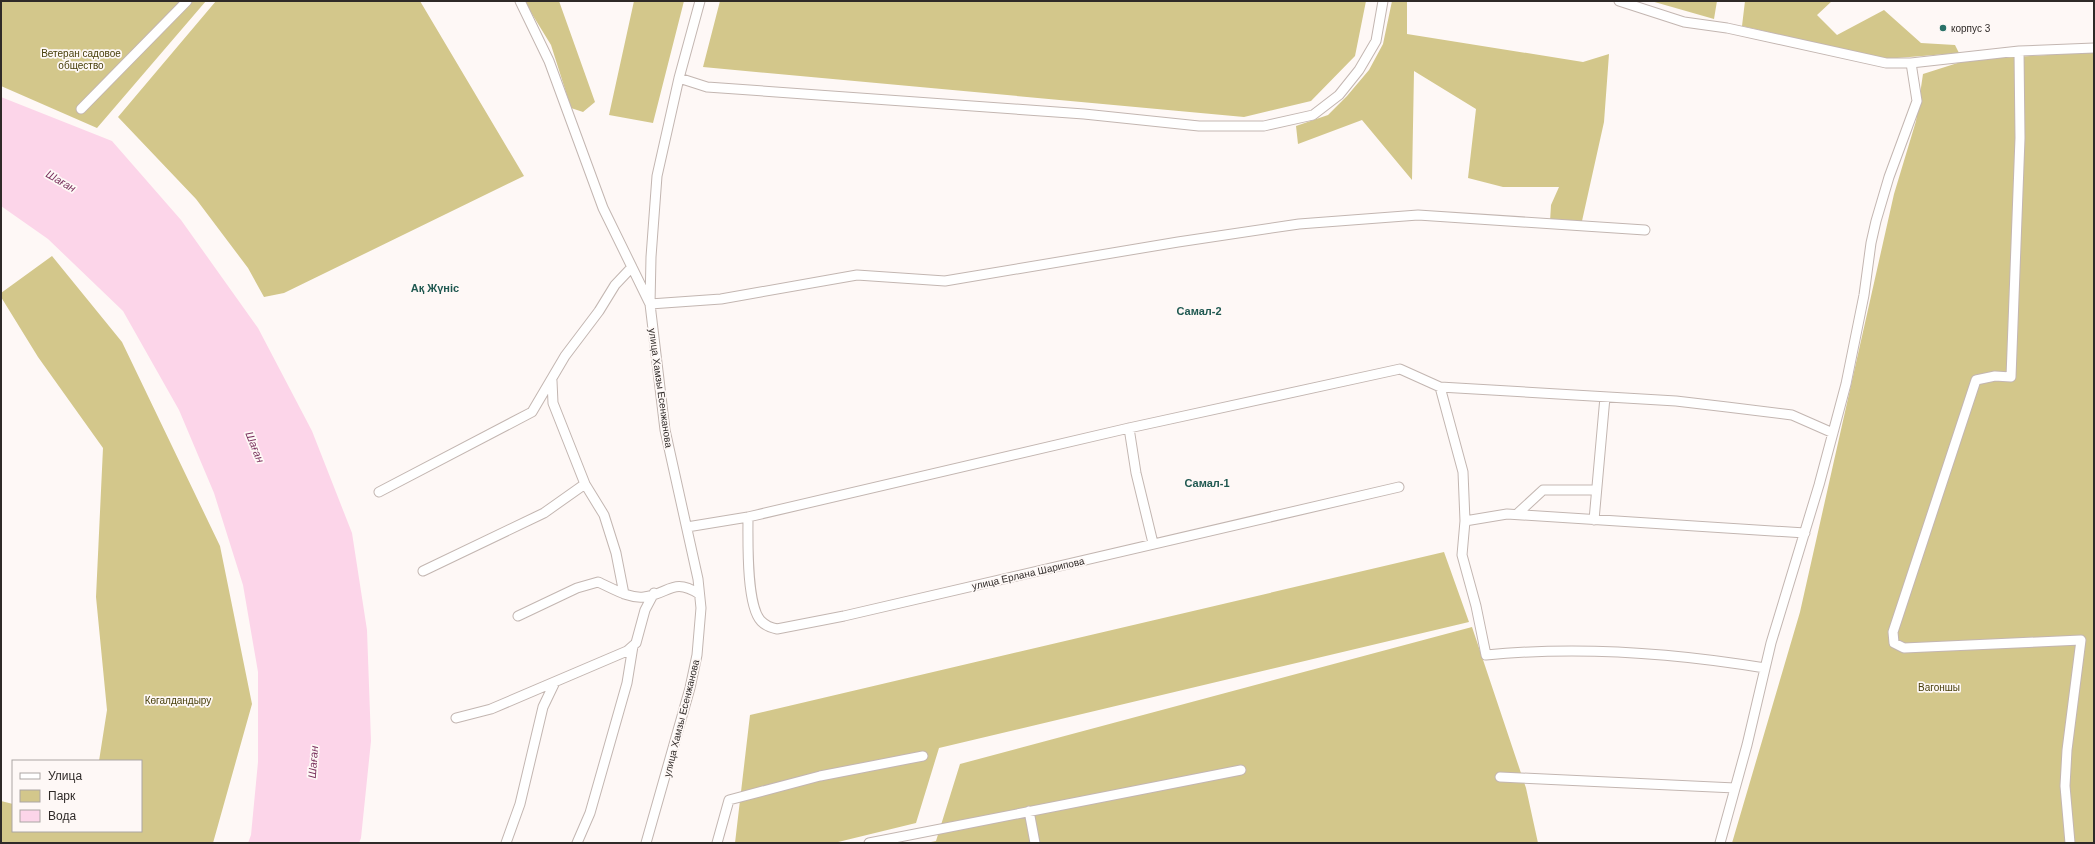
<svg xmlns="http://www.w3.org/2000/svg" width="2095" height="844" font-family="Helvetica,sans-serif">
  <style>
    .green { fill: #d3c78b }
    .water { fill: #fcd5e9 }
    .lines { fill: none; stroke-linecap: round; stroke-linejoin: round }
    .minor-casing { stroke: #c3b6b1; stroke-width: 11 }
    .minor { stroke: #fff; stroke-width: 9 }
    .poi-dot { fill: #2a7168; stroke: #fef8f6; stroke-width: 1.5 }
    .labels { text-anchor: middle; stroke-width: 3.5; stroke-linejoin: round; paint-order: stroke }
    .poi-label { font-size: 10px; fill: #2f2a28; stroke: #fef8f6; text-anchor: start }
    .park-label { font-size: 10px; fill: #49400c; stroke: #fef8f6 }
    .street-label { font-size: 10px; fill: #2f2a28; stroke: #fef8f6 }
    .water-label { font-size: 11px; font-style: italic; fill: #7a325e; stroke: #fef8f6 }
    .neighbourhood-label { font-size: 11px; font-weight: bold; fill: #1f5850; stroke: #fef8f6 }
  </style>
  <rect width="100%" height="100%" fill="#fef8f6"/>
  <path class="green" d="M1,1h205l-109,127 -96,-42z
    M216,1h204l104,175 -240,117 -20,4 -16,-29 -52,-69 -78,-82z
    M524,1h35l36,101 -12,10 -12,-4 -20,-63z
    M634,1h50l-31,122 -44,-8z
    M720,1h646l-11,55 -44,45 -67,16 -541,-50z
    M1392,1h15v33l176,28 26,-8 -5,68 -22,99 -32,1 1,-17 8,-18h-56l-35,-9 8,-69 -62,-38 -2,109 -50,-60 -64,24 -2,-18 32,-11 19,-19 22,-26 14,-26z
    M1651,1h66l-3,18z
    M1745,1h87l-15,14 20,20 47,-25 37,33 34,2 4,8 -74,6 -143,-33z
    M2094,52v791h-362l68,-231 94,-418 22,-73 7,-47 44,-14z
    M52,256l70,86 98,204 32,158 -39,139h-212v-42l12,3v27h128v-70h-42l8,-51 -11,-113 7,-149 -65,-91 -37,-60v-4z
    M1444,552l25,70 -530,126 -23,75 -82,20h-99l15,-128z
    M1472,627l54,161 12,55h-612l10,-2 24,-77z"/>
  <path class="water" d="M1,97l111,44 69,79 77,108 54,103 40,102 15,97 4,111 -10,97 -2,5h-111l3,-8 7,-73v-90l-15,-87 -29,-92 -35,-83 -56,-99 -75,-72 -47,-33z"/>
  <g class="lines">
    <defs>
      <path id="minor" d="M520,1l29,60 54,147 47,96 71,-5 136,-24 88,6 233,-39 121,-18 119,-9 227,15
        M1619,1l65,21 43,6 159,35h25l108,-12 75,-3
        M2019,51l1,87 -9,239 -16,-1 -19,4 -83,252 1,11 10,5 177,-8 -14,110 -2,36 5,57
        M679,78l28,9 377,27 115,12h65l49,-11 26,-20 20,-25 17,-29 7,-40
        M81,109l106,-108
        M552,381l1,22 32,81 19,31 12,38 8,41
        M1440,387l23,85 2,49 -3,34 14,51 10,49c91,-9 189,-2 279,13
        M1129,428l7,45 17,70
        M379,492l153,-80 33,-56 34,-45 16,-26 17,-18
        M1517,514l26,-24h53
        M748,517c0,22 -2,88 13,104 4,4 10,7 16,8l67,-13 555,-129
        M1594,520l11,-123
        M1465,521l42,-7 298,19
        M687,527l61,-10 381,-89 271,-59 40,18 236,14 51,6 65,8 41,18
        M423,571l121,-58 41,-29
        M518,616l59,-28 21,-6c14,6 31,17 46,15 25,-3 29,-20 55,-3
        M456,718l35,-9 136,-58 9,-8 9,-33 9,-17
        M1500,777l235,11
        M1029,811l6,32
        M506,843l14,-39 23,-97 12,-25
        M577,843l13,-30 37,-130 6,-37
        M646,843l44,-155 7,-33 4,-47 -3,-29 -33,-149 -15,-126 1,-47 6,-81 22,-98 21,-77
        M717,843l12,-43 91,-24 103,-20
        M869,843l372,-73
        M1720,843l27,-98 24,-102 48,-158 27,-101 18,-89 7,-52 5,-22 13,-44 28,-76 -6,-38"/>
    </defs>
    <use href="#minor" class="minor-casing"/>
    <use href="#minor" class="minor"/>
  </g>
  <circle class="poi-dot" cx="1943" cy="28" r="4"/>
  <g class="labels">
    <g class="poi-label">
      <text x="1951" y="32">корпус 3</text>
    </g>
    <g class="park-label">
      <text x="81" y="57">Ветеран садовое<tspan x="81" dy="12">общество</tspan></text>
      <text x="1939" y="691">Вагоншы</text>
      <text x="178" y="704">Көгалдандыру</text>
    </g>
    <g class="street-label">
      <text transform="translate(661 388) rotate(82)" y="4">улица Хамзы Есенжанова</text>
      <text transform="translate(1028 573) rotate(-13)" y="4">улица Ерлана Шарипова</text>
      <text transform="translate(681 718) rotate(-76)" y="4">улица Хамзы Есенжанова</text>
    </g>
    <g class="water-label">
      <text transform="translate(61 181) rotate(30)" y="4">Шаған</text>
      <text transform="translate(255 447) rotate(68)" y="4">Шаған</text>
      <text transform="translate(313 762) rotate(-86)" y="4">Шаған</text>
    </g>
    <g class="neighbourhood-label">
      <text x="435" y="292">Ақ Жүніс</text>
      <text x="1199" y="315">Самал-2</text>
      <text x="1207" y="487">Самал-1</text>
    </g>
  </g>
  <rect width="2095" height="844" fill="none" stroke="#2f2a28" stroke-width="4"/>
  <rect x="12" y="760" width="130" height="72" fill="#fef8f6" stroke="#aba6a4"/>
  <rect x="20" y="773" width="20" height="6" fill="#ffffff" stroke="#aba6a4"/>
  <text x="48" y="780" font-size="12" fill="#2f2a28">Улица</text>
  <rect x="20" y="790" width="20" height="12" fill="#d3c78b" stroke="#aba6a4"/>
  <text x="48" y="800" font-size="12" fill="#2f2a28">Парк</text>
  <rect x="20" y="810" width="20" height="12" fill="#fcd5e9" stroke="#aba6a4"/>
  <text x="48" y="820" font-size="12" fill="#2f2a28">Вода</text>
</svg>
